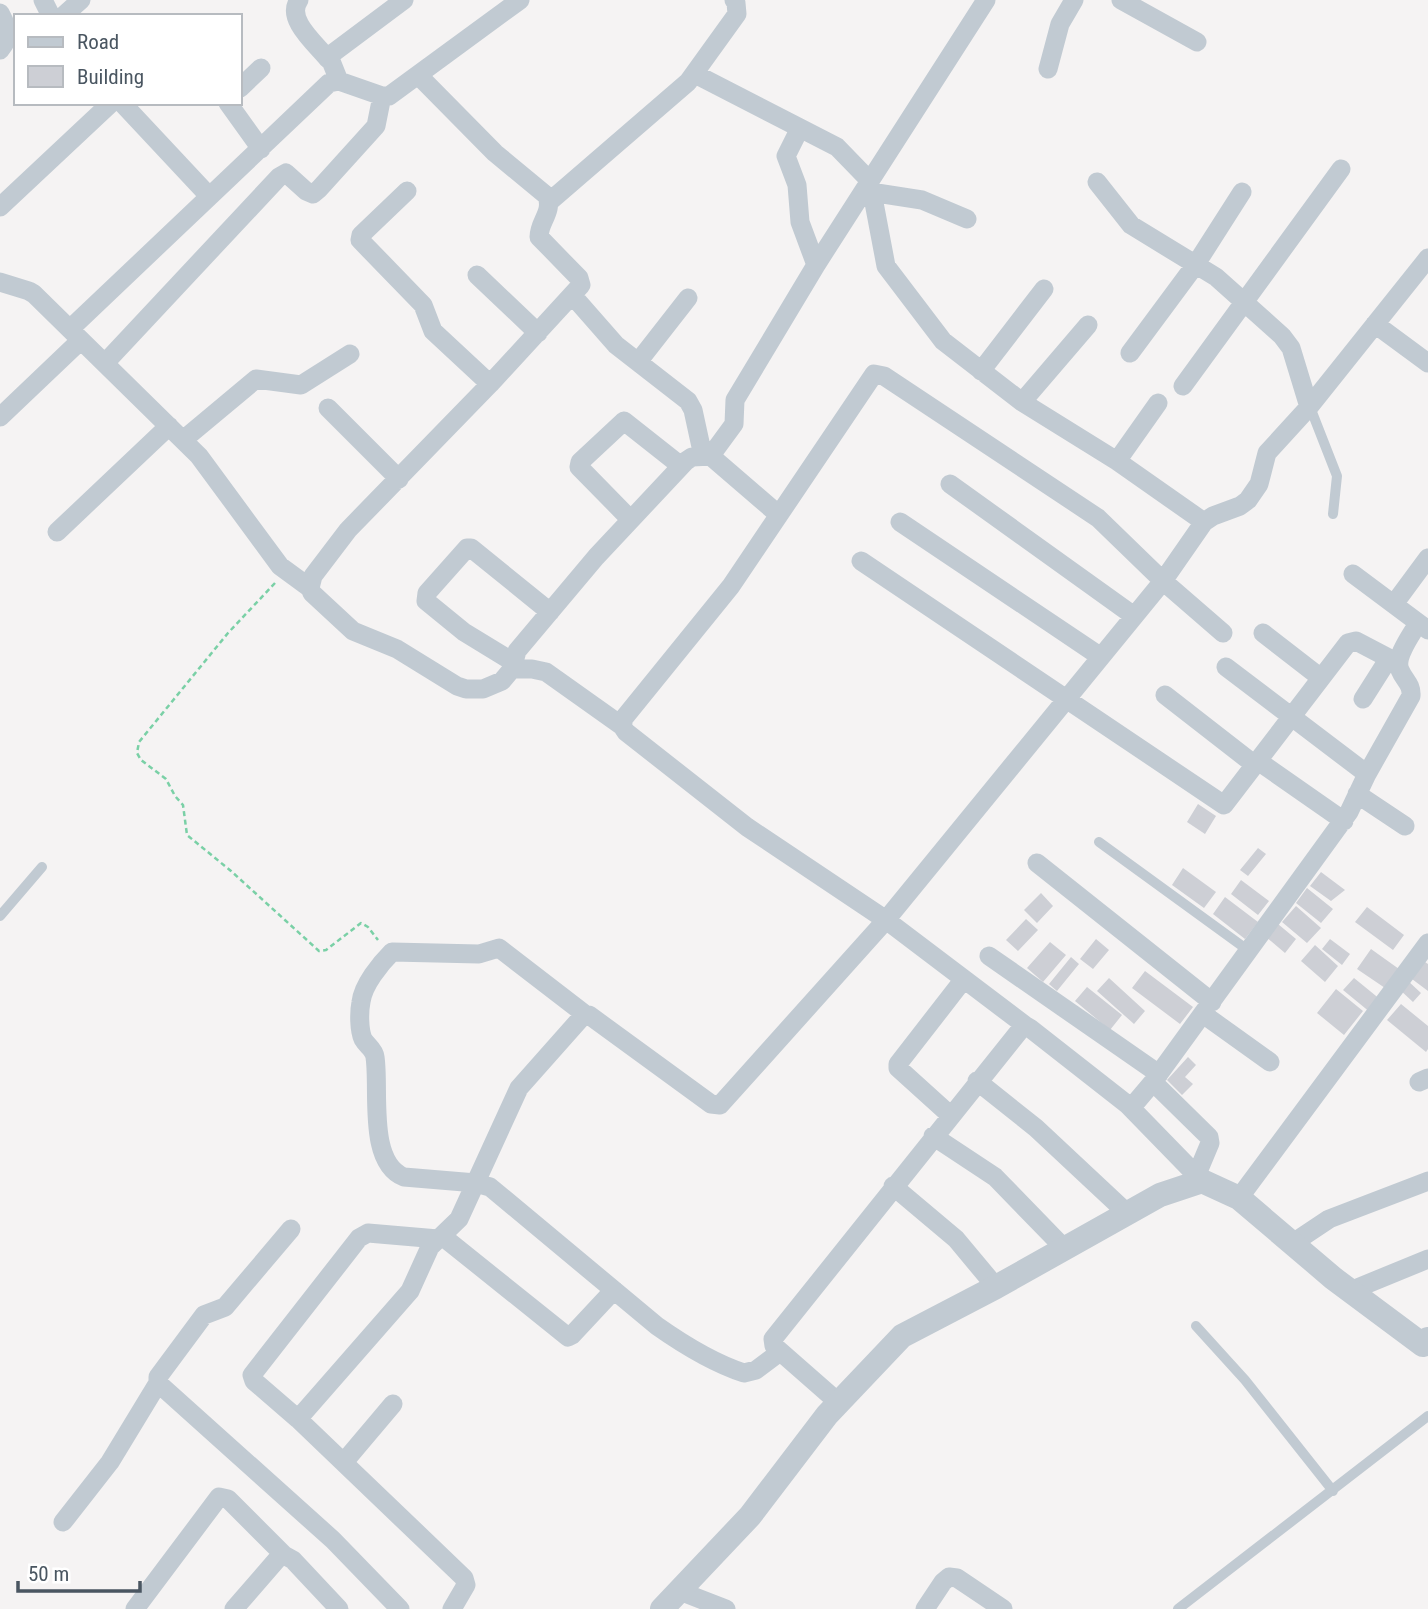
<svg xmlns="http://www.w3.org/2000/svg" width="1428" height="1609" font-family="'Roboto Condensed',sans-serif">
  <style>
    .building { fill: #cdcfd5 }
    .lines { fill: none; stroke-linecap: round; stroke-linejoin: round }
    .path { stroke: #7ad0a6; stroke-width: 2.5; stroke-dasharray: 5 3.5; stroke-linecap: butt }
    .service { stroke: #c1cad2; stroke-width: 10 }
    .minor { stroke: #c1cad2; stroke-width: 19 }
    .tertiary { stroke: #c1cad2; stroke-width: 24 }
  </style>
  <rect width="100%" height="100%" fill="#f5f3f3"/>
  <path class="building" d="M1198,804l18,12 -11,18 -18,-12z
    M1258,848l8,6 -18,22 -8,-6z
    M1183,868l33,24 -12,16 -32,-23z
    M1321,872l24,18 -14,11 -21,-15z
    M1241,880l28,21 -11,14 -27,-21z
    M1307,888l26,21 -12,14 -25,-20z
    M1041,893l12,13 -16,17 -13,-13z
    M1225,897l33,25 -13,17 -32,-25z
    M1296,906l25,22 -14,15 -25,-21z
    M1367,907l37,28 -11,15 -38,-28z
    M1026,919l12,11 -20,21 -12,-11z
    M1278,924l18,15 -11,14 -19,-16z
    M1096,939l13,11 -16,19 -13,-10z
    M1330,939l20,15 -8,11 -20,-16z
    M1050,942l16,13 -23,27 -16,-14z
    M1315,945l23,21 -13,16 -24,-21z
    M1371,949l28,20 -14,19 -28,-19z
    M1071,957l8,7 -22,27 -8,-7z
    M1425,962l3,2v27l-16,-12z
    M1145,971l48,36 -13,17 -48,-36z
    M1109,978l36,33 -11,13 -37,-33z
    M1354,978l27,22 -10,13 -28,-23z
    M1407,980l14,13 -8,9 -14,-13z
    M1087,987l35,28 -12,15 -35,-29z
    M1336,989l27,22 -19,24 -27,-22z
    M1401,1004l27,22v23l-2,3 -39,-32z
    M1188,1057l8,8 -11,12 8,7 -11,11 -15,-15z"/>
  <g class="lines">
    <path class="path" d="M275,583l-47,50 -89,109 -2,11 4,7 25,19 9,17 8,9 4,30 44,36 88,80 7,-1 35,-27 7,4 10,13"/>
    <path class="service" d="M1310,407l27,69 -4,38
      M1099,842l150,109
      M0,916l42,-49
      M1196,1326l49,54 88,111
      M1178,1609l250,-193"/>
    <path class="minor" d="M43,0l8,16
      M299,0c-14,19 17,44 29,59
      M1121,0l76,42
      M0,13c8,15 12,23 0,37
      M63,16l18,-16
      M1048,69l12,-45 14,-24
      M695,74l142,73 33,34
      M419,76l76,77 52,43c6,17 -8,25 -8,41l40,41 2,7 -91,99 -142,146 -35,46 -3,12 2,5 41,38 44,18 60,37 9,3h17l19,-8 10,-12 5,-18 79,-94 90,-96 6,-4 20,-1
      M339,81l-10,-25 75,-56
      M240,88l21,-20
      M122,103l87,93
      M228,103l33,46
      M800,128l-14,28 11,29 3,37 16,43
      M1097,182l34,43 85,52 66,59 9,12 18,59
      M407,191l-46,44 -1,5 63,65 10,26 57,53
      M864,191l58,9 45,19
      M872,192l14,74 57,75 79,61 95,59 87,61
      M549,202l139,-120 49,-68 -1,-11 -2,-3
      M0,207l111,-104
      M477,275l61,58
      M0,282l29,9 5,3 165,162 81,110 30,22
      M573,296l43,49 72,56 5,9 10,46
      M1375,324l53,39
      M70,329l259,-246 10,-2 43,15h7l131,-96
      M1130,353l66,-89 46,-72
      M638,362l50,-64
      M105,363l174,-186 7,-4 20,18 7,3 6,-5 57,-63 6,-30
      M981,371l63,-82
      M1183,386l158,-217
      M1022,402l66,-77
      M328,408l71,71
      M0,417l81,-77
      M183,440l73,-61 45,6 49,-31
      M1117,461l41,-58
      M950,484l184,132
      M779,515l-65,-56 -2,-5 22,-30 1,-24 81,-135 170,-265
      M630,519l-51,-52 1,-5 44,-41 57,45
      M900,522l201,135
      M57,532l112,-106
      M861,561l363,244 124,-162 8,-2 42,22
      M1353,574l75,56
      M1394,604l34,-46
      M1263,633l58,45
      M513,662l-49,-30 -38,-31 1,-8 40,-45h4l79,64
      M1226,667l141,107
      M512,669h20l14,3 76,54
      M1165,695l90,70
      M1363,699l26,-41
      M1258,761l86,60
      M1357,794l48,32
      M1037,863l175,139
      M989,956l170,118
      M1203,1014l67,48
      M586,1015l-87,-67 -20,6 -87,-2c-12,12 -29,33 -31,50 -2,10 -2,28 2,37 4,7 11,10 12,18 5,33 -8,105 29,120l72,6 14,4 167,139c27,19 56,37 87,47l12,-3 24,-18
      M1026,1026l-140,-106 -139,-93 -121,-95 -4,-6 2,-8 107,-132 143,-212 10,2 214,142 65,63 60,52
      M977,1081l59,47 92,86
      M1153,1082l56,55 1,6 -13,31
      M1419,1082l9,-4
      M1131,1108l22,-26 196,-270 18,-38 44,-78c1,-12 -7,-16 -11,-26 -6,-13 12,-36 18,-47
      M950,1115l-52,-47v-4l66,-85
      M933,1136l62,41 69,71
      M893,1186l63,53 40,48
      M1239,1198l189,-255
      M291,1229l-66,78 -21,8 -46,62v6l175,157 67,69
      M442,1236l126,101 4,-2 42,-45
      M438,1239l-70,-6 -9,5 -107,137 2,6 44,38 166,159 2,7 -14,24
      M1293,1243l36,-24 99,-38
      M1350,1291l78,-32
      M839,1403l-65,-57 -1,-7 248,-310 5,-3 5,3 97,76 74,76
      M298,1419l112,-128 20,-44 29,-28 60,-131 63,-71 7,-2 122,89 9,1 166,-185 277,-339 41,-59 9,-6 27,-10 8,-6 11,-16 8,-31 42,-46 119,-149
      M344,1462l49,-58
      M63,1522l47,-60 48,-79
      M677,1590l49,19
      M135,1609l84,-112 9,2 56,56
      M234,1609l46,-53 4,-1 9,5 46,49
      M925,1609l18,-27 6,-5 8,1 46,31"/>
    <path class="tertiary" d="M662,1609l88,-93 77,-101 75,-79 94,-49 164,-92 42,-14 37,17 94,80 90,67 5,-6"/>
  </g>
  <rect x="14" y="14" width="228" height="91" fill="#ffffff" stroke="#b7bbc0" stroke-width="2"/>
  <rect x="28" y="37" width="35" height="10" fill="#c1cad2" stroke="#b7bbc0" stroke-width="2"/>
  <text x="77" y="49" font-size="21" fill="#4a5661">Road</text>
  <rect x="28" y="66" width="35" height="21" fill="#cdcfd5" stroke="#b7bbc0" stroke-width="2"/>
  <text x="77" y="84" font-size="21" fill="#4a5661">Building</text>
  <path d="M18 1581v10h122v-10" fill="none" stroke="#4a5661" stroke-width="3.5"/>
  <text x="28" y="1581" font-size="21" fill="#4a5661" stroke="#ffffff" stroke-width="5" paint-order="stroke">50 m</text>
</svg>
